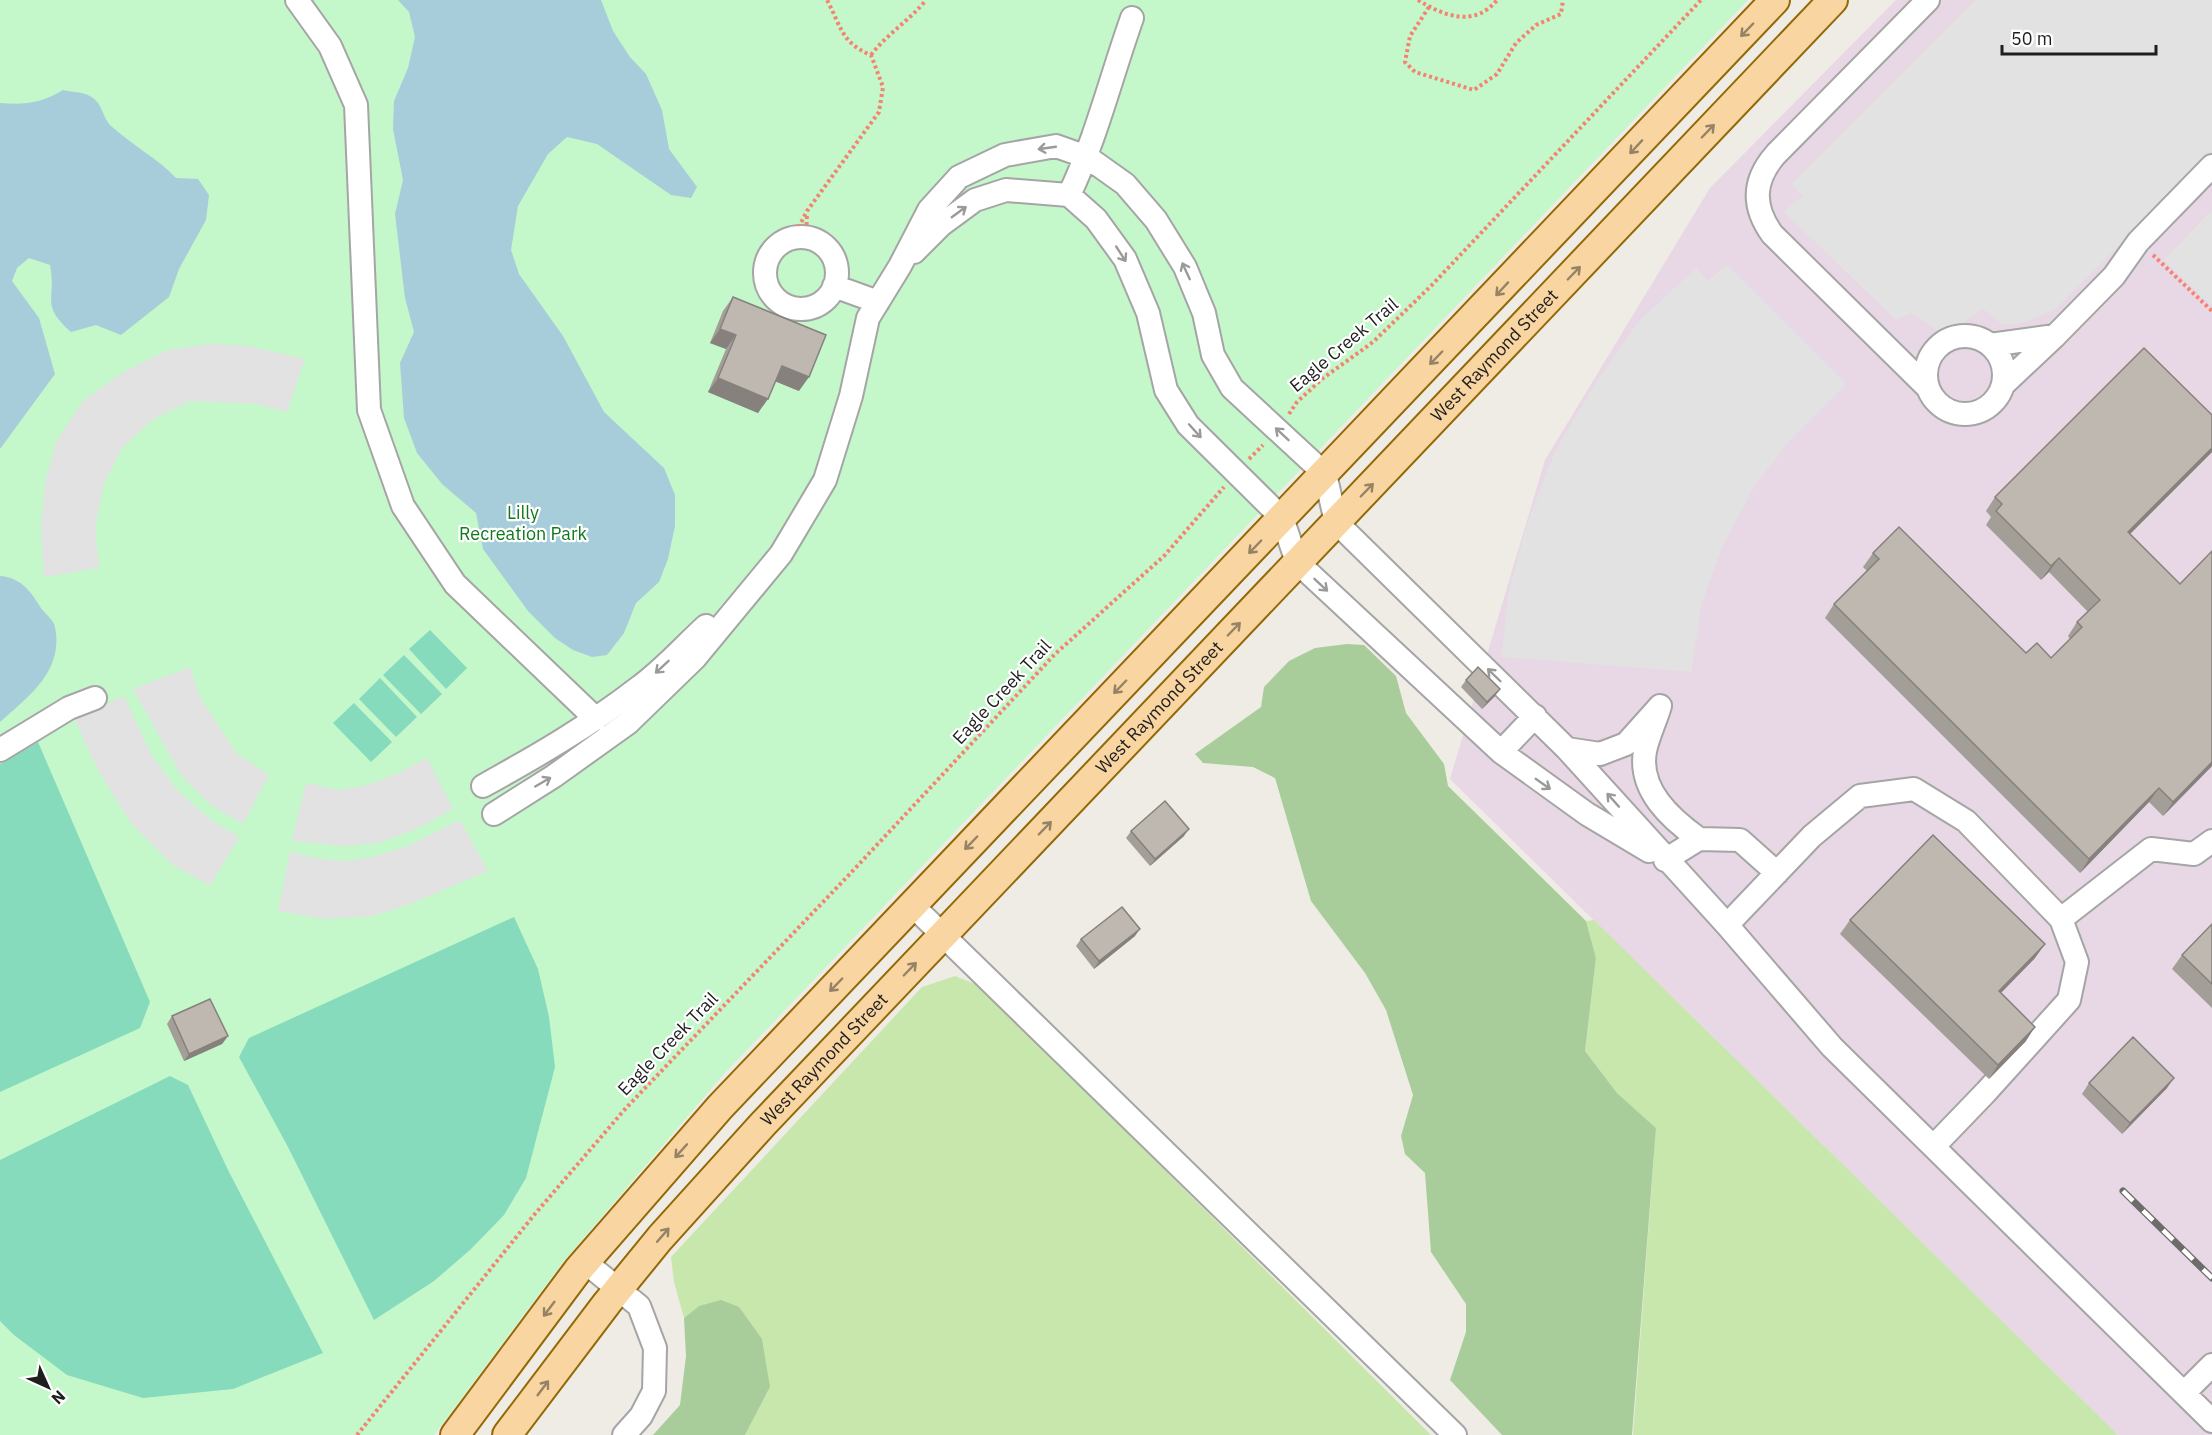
<svg xmlns="http://www.w3.org/2000/svg" width="2212" height="1435" font-family="'IBM Plex Sans',sans-serif">
  <style>
    .industrial { fill: #e8d7e4 }
    .grass { fill: #c7e7ad }
    .forest { fill: #a8cd9b }
    .park { fill: #c4f7ca }
    .pitch { fill: #86dbbd }
    .parking { fill: #e2e2e2 }
    .water { fill: #a7cddb }
    .lines { fill: none; stroke-linecap: round; stroke-linejoin: round }
    .minor-casing { stroke: #a5a5a5; stroke-width: 26 }
    .major-casing { stroke: #936906; stroke-width: 32 }
    .path { stroke: #f48371; stroke-width: 4; stroke-dasharray: 3 3; stroke-linecap: butt }
    .minor { stroke: #fff; stroke-width: 22 }
    .major { stroke: #f8d5a1; stroke-width: 28 }
    .rail-casing { stroke: #6c6c6c; stroke-width: 7 }
    .rail { stroke: #fff; stroke-width: 4.5; stroke-dasharray: 14; stroke-linecap: butt }
    .wall { fill: #a49e98 }
    .shaded-wall { fill: #86817c }
    .building { fill: #bfb8b1; stroke: #86817c; stroke-width: 1.5 }
    .oneway { stroke: #968366 }
    .oneway2 { stroke: #9a9a9a }
    .labels { text-anchor: middle; stroke-width: 4.5; stroke-linejoin: round; paint-order: stroke }
    .street-label { font-size: 18px; fill: #1e1e1e; stroke: #fff }
    .park-label { font-size: 18px; fill: #10791c; stroke: #fff }
  </style>
  <rect width="100%" height="100%" fill="#efece5"/>
  <path class="industrial" d="M1896,0h316v1435h-94l-668,-656 95,-319 165,-272z"/>
  <path class="grass" d="M1594,920l524,515h-485l23,-307 -39,-35 -32,-42 11,-93 -10,-37z
    M955,976l25,10 451,449h-686l25,-48 -71,-81 -15,12 -10,-36 -3,-25 251,-270z"/>
  <path class="forest" d="M1347,644l17,1 32,31 10,37 38,51 4,22 138,135 10,37 -11,93 32,42 39,35 -24,307h-130l-52,-55 16,-48v-28l-35,-52 -6,-79 -20,-19 -4,-18 12,-41 -27,-85 -21,-37 -54,-72 -36,-123 -22,-11 -50,-4 -8,-9 66,-47 3,-20 25,-26 26,-13z
    M721,1300l18,7 23,32 8,48 -25,48h-92l27,-30 6,-49 -2,-38 15,-12z"/>
  <path class="park" d="M0,0h1748l-1026,1076 -159,186 -129,173h-434z"/>
  <path class="pitch" d="M430,630l37,38 -21,21 -37,-40z
    M404,655l38,39 -21,20 -38,-39z
    M380,678l37,39 -21,20 -37,-38z
    M354,703l38,39 -21,20 -38,-39z
    M38,742l112,260 -10,26 -140,64v-328z
    M514,917l24,52 11,48 6,50 -29,111 -22,37 -33,34 -37,32 -60,39 -86,-173 -49,-90 10,-19z
    M170,1076l18,9 40,85 95,183 -90,36 -90,9 -76,-23 -53,-40 -14,-14v-161z"/>
  <path class="parking" d="M1975,0h237v152l-156,157 -31,13 -22,3 -20,-16 -20,14 -24,8 -28,-18 -15,7 -113,-109 20,-14 -12,-13z
    M2212,210v96l-48,-46z
    M1727,265l119,119 -55,55 -36,46 -32,60 -21,58 -11,69 -190,-15 8,-66 18,-67 27,-71 41,-69 44,-63 57,-53 12,13z
    M209,344l40,2 56,13 -18,53 -31,-8 -66,-3 -38,19 -30,28 -18,36 -9,43 4,41 -55,9 -3,-50 4,-45 12,-42 26,-39 40,-29 45,-22z
    M190,667l10,30 36,56 33,22 -26,49 -30,-17 -32,-32 -48,-86z
    M124,696l28,60 26,35 33,29 28,17 -29,49 -37,-21 -42,-42 -32,-51 -25,-54z
    M427,758l26,51 -39,21 -35,13 -33,3 -54,-5 14,-58 32,7 26,-4 32,-12z
    M460,820l28,51 -78,33 -37,12 -48,3 -47,-8 12,-60 24,7 28,3 31,-4 35,-11z"/>
  <path class="water" d="M398,0h203l12,31 17,26 16,17 16,36 7,39 28,38 -6,11 -20,-3 -74,-51 -30,-7 -19,17 -30,52 -7,44 8,24 44,62 41,76 60,56 11,27v31l-7,33 -9,23 -23,21 -12,30 -17,22 -15,2 -19,-7 -18,-12 -27,-27 -45,-62 -7,-36 -34,-29 -25,-31 -13,-35 -4,-55 14,-31 -9,-34 -10,-84 8,-34 -10,-51 1,-28 14,-33 7,-31 -6,-25z
    M63,90c8,2 20,2 27,6 13,7 12,21 21,30 21,19 46,32 65,52l22,1 11,16 -3,25 -27,49 -10,28 -48,38 -25,-10 -25,7c-32,-29 -14,-31 -21,-67l-21,-7 -12,10 -5,13 27,37 16,56 -55,75v-346c25,2 42,0 63,-13z
    M0,576c19,1 30,14 39,29 4,7 15,15 16,22 9,44 -26,69 -55,95z"/>
  <g class="lines">
    <defs>
      <path id="minor" d="M297,0l33,46 26,59 13,305 34,96 52,78 141,135
        M1069,195c27,-56 42,-118 63,-177
        M765 273a36 36 0 1 1 72 0a36 36 0 1 1-72 0Z
        M914,252l27,-27 34,-25 31,-10 63,5 27,24 29,40 23,54 18,77 22,35 94,93 15,44 204,190 86,62 62,37
        M834,286l44,16
        M1926 375a39 39 0 1 1 78 0a39 39 0 1 1-78 0Z
        M1990,345l65,-9
        M2004,384l51,-48 59,-60 24,-34 74,-76
        M1927,387l-155,-153c-20,-28 -19,-54 4,-80l152,-154
        M1567,749l33,5 26,-10 34,-38c-4,14 -12,30 -15,45 -7,39 26,68 54,88
        M0,750l69,-42 26,-10
        M1501,752l34,-36
        M483,786c54,-30 106,-60 155,-98 25,-18 46,-42 68,-62
        M494,814l60,-38 74,-53 67,-65 86,-104 44,-74 26,-84 17,-78 32,-52 29,-56 30,-33 46,-22 51,-9 31,11 38,27 31,36 29,47 19,46 9,42 19,33 93,86 11,48 231,227 160,176 105,122 380,374
        M1665,860l34,-21 41,1 37,33
        M912,905l543,530
        M2061,919l90,-70 43,5 18,-13
        M1727,925l85,-89 48,-40 54,-7 52,32 95,98 16,43 -8,38 -83,92 -52,54
        M585,1262l54,44 16,42 -1,43 -13,25 -17,19
        M2184,1393l28,-28"/>
      <g id="major">
        <path d="M455,1435l123,-165 142,-163 1055,-1107"/>
        <path id="s1" d="M507,1435l100,-132 53,-65 103,-114 1070,-1124"/>
      </g>
    </defs>
    <use href="#minor" class="minor-casing"/>
    <use href="#major" class="major-casing"/>
    <path class="path" d="M1418,0c27,17 57,27 79,0
      M1429,7l-19,29 -5,26 10,10 59,18 23,-16 19,-31 20,-18 25,-11 2,-14
      M871,55c16,-21 38,-34 55,-55
      M806,237l1,-23
      M793,238l14,-27 72,-99 4,-25 -12,-32c-30,-12 -30,-29 -44,-55
      M2153,255l59,56
      M1289,414l8,-12 25,-23 51,-37 58,-56 270,-286
      M1249,459l14,-14
      M357,1435l177,-220 92,-107 221,-231 208,-223 109,-98 60,-69"/>
    <use href="#minor" class="minor"/>
    <use href="#major" class="major"/>
    <defs>
      <path id="rail" d="M2123,1191l89,87"/>
    </defs>
    <use href="#rail" class="rail-casing"/>
    <use href="#rail" class="rail"/>
  </g>
  <path class="wall" d="M733,297l66,94 -24,-10 -17,32 -50,-21 18,-43 -16,-6 13,-32z
    M2212,415v37l-82,82 50,50 32,-33v215l-49,50 -14,-14 -69,71 -255,-255 9,-14 33,-33 -4,-4 10,-14 153,100 25,5 19,-19 -2,-3 9,-14 11,-10 -39,-40 -8,8 -55,-55 5,-8 -5,-6 9,-14z
    M1466,680l29,16 -13,13 -21,-22z
    M1131,831l53,5 -34,30 -24,-28z
    M1850,920l185,38 -34,35 25,48 -37,38 -149,-145z
    M2212,924v84l-40,-39 10,-14z
    M1135,936l-41,33 -18,-23 5,-7z
    M172,1016l56,20 -6,8 -38,17 -17,-37z
    M2089,1083l78,5 -45,46 -40,-40z"/>
  <path class="shaded-wall" d="M720,329l16,6 -10,14 -16,-6z
    M782,366l27,11 -10,14 -27,-11z
    M718,378l50,21 -10,14 -50,-21z
    M2212,448v4l-94,94 10,-14z
    M2059,558l-10,14 -8,8 10,-14z
    M1500,689l-5,7 -13,13 5,-7z
    M2212,762v4l-49,50 10,-14z
    M2159,788l-10,14 -69,71 9,-14z
    M1189,829l-5,7 -34,30 5,-7z
    M1140,929l-5,7 -41,33 5,-8z
    M2045,944l-10,14 -46,47 10,-14z
    M2035,1027l-9,14 -37,38 9,-14z
    M228,1036l-6,8 -38,17 5,-7z
    M2174,1078l-7,10 -45,46 8,-11z"/>
  <path class="building" d="M733,297l93,38 -17,42 -27,-11 -14,33 -50,-21 18,-43 -16,-6z
    M2144,348l68,67v33l-84,84 52,52 32,-33v211l-39,40 -14,-14 -70,71 -255,-255 45,-45 -6,-6 26,-26 127,126 11,-10 14,15 31,-31 -5,-5 23,-22 -41,-42 -8,8 -55,-55 6,-7 -7,-7z
    M1478,667l22,22 -13,13 -21,-22z
    M1165,801l24,28 -34,30 -24,-28z
    M1933,835l112,109 -46,47 36,36 -37,38 -148,-145z
    M1122,907l18,22 -41,32 -18,-22z
    M2212,924v60l-30,-29z
    M210,999l18,37 -39,18 -17,-38z
    M2133,1037l41,41 -44,45 -41,-40z"/>
  <defs><path id="oneway-shaft" d="M-6 0H5M1.5-3L5.5 0L1.5 3" fill="none" stroke-width="1.6" stroke-linecap="round" stroke-linejoin="round" transform="scale(1.5)"/></defs>
  <g class="oneway">
    <use href="#oneway-shaft" transform="translate(1747 30) rotate(134)"/>
    <use href="#oneway-shaft" transform="translate(1708 131) rotate(-46)"/>
    <use href="#oneway-shaft" transform="translate(1636 147) rotate(133)"/>
    <use href="#oneway-shaft" transform="translate(1574 273) rotate(-46)"/>
    <use href="#oneway-shaft" transform="translate(1502 289) rotate(133)"/>
    <use href="#oneway-shaft" transform="translate(1436 358) rotate(134)"/>
    <use href="#oneway-shaft" transform="translate(1367 490) rotate(-46)"/>
    <use href="#oneway-shaft" transform="translate(1255 547) rotate(134)"/>
    <use href="#oneway-shaft" transform="translate(1234 629) rotate(-46)"/>
    <use href="#oneway-shaft" transform="translate(1120 687) rotate(134)"/>
    <use href="#oneway-shaft" transform="translate(1045 828) rotate(-46)"/>
    <use href="#oneway-shaft" transform="translate(971 843) rotate(134)"/>
    <use href="#oneway-shaft" transform="translate(910 969) rotate(-46)"/>
    <use href="#oneway-shaft" transform="translate(836 985) rotate(134)"/>
    <use href="#oneway-shaft" transform="translate(681 1151) rotate(132)"/>
    <use href="#oneway-shaft" transform="translate(663 1235) rotate(-49)"/>
    <use href="#oneway-shaft" transform="translate(549 1309) rotate(127)"/>
    <use href="#oneway-shaft" transform="translate(543 1388) rotate(-53)"/>
  </g>
  <g class="oneway2">
    <use href="#oneway-shaft" transform="translate(1047 148) rotate(172)"/>
    <use href="#oneway-shaft" transform="translate(959 212) rotate(-36)"/>
    <use href="#oneway-shaft" transform="translate(1121 254) rotate(57)"/>
    <use href="#oneway-shaft" transform="translate(1186 271) rotate(-115)"/>
    <use href="#oneway-shaft" transform="translate(1195 431) rotate(48)"/>
    <use href="#oneway-shaft" transform="translate(1282 434) rotate(-137)"/>
    <use href="#oneway-shaft" transform="translate(1321 585) rotate(43)"/>
    <use href="#oneway-shaft" transform="translate(662 667) rotate(137)"/>
    <use href="#oneway-shaft" transform="translate(1494 675) rotate(-136)"/>
    <use href="#oneway-shaft" transform="translate(543 782) rotate(-30)"/>
    <use href="#oneway-shaft" transform="translate(1543 784) rotate(35)"/>
    <use href="#oneway-shaft" transform="translate(1613 800) rotate(-132)"/>
  </g>
  <g class="labels">
    <g class="street-label">
      <text transform="translate(1344 345) rotate(-40)" y="6">Eagle Creek Trail</text>
      <text dy="6" stroke="none"><textPath href="#s1" startOffset="1464">West Raymond Street</textPath></text>
      <text transform="translate(1002 692) rotate(-47)" y="6">Eagle Creek Trail</text>
      <text dy="6" stroke="none"><textPath href="#s1" startOffset="978">West Raymond Street</textPath></text>
      <text transform="translate(668 1044) rotate(-46)" y="6">Eagle Creek Trail</text>
      <text dy="6" stroke="none"><textPath href="#s1" startOffset="492">West Raymond Street</textPath></text>
    </g>
    <g class="park-label">
      <text x="523" y="519">Lilly<tspan x="523" dy="21">Recreation Park</tspan></text>
    </g>
  </g>
  <g transform="translate(48 1387) rotate(135)" stroke="#ffffff" stroke-width="4.5" paint-order="stroke">
  <path d="M0-4.5L10 22L0 15L-10 22Z" fill="#1e1e1e"/>
  <text y="-9" font-size="16" font-weight="bold" text-anchor="middle" fill="#1e1e1e">N</text>
  </g>
  <path d="M2002 45v9h154v-9" fill="none" stroke="#1e1e1e" stroke-width="3"/>
  <text x="2011" y="45" font-size="18" fill="#1e1e1e" stroke="#ffffff" stroke-width="4.5" paint-order="stroke">50 m</text>
</svg>
